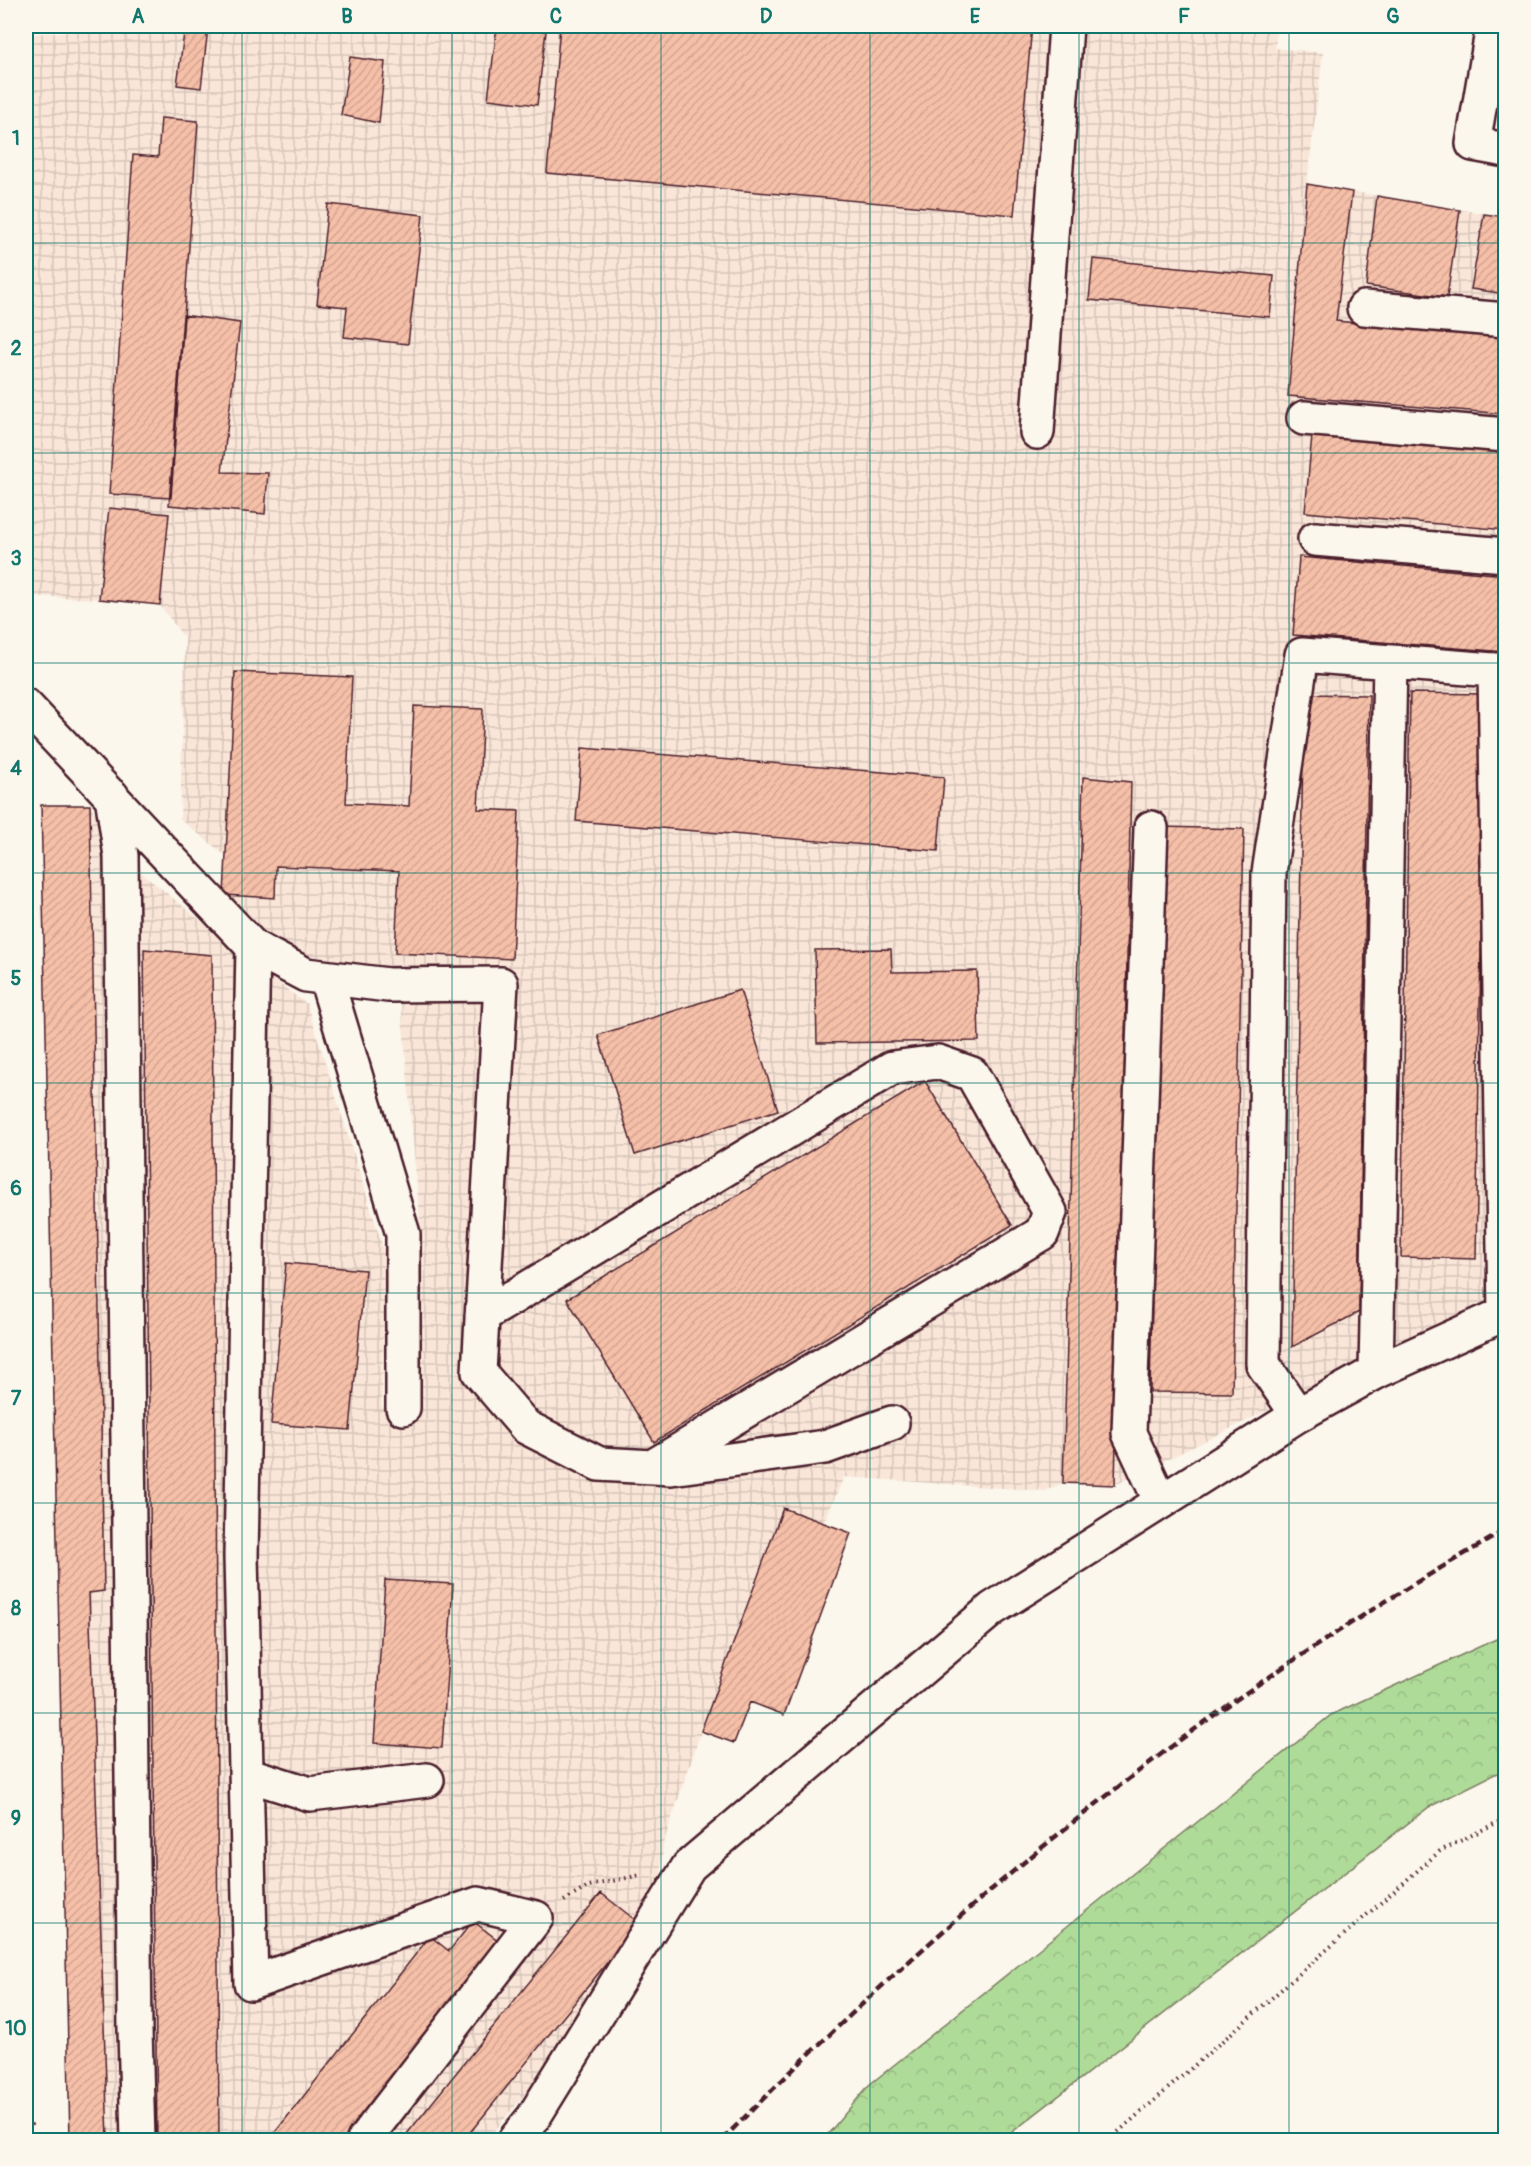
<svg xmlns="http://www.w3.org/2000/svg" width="1531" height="2166" font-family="Pangolin,sans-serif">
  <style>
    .industrial { fill: url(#industrial-grid) }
    .forest { fill: url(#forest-crowns); stroke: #7c7d62; stroke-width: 1.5 }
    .building { fill: url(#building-hatch); stroke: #4a1f2b; stroke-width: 1.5 }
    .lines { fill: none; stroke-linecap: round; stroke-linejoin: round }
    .minor-casing { stroke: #4a1f2b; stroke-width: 38 }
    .path { stroke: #4a1f2b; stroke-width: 4; stroke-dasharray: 1.5 4.5; stroke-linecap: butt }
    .minor { stroke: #fbf7ec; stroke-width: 33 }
    .rail { stroke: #4a1f2b; stroke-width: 4.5; stroke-dasharray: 9 4.5; stroke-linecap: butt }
    .grid { fill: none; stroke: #0f766e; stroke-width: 1.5; stroke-opacity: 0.55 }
    .neatline { fill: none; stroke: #0f766e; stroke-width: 2 }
    .grid-label { font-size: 20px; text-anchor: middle; font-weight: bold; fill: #0f766e }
  </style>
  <defs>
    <pattern id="industrial-grid" width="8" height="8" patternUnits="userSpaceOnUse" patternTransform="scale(1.5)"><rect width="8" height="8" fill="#f9e6d8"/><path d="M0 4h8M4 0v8" fill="none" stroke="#d7c5ba"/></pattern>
    <pattern id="forest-crowns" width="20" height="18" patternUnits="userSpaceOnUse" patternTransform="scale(1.5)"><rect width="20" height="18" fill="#afdb99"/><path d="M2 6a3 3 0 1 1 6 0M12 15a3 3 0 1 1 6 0" fill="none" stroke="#98bc84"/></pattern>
    <pattern id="building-hatch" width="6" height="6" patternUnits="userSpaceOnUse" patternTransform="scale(1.5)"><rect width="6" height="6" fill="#f5bfa8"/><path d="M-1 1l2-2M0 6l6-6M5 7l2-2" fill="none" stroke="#d4a491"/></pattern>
  </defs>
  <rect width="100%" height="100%" fill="#fbf7ec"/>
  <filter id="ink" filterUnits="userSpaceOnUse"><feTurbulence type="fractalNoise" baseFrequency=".0167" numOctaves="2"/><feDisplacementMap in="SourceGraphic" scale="12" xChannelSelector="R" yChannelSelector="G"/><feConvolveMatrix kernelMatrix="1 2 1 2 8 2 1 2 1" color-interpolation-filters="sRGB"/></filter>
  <g filter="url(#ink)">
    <path class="industrial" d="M178,26h1099l-2,22 48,5 -16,131 198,33v1077l-390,191 -52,-2 -18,8 -201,-14 -20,45 27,11 -67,182 -34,-13 -16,41 -33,-11 -38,112 -3,46 -130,198 -43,52h-417l-29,-1335h49l31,51 152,123 34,25 78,250 -3,153h37l3,-162 -21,-242 -23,-31 -96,-23 -58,-54 2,-39 -46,-37 5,-180 -25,-34 -61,-6 -73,-3v-562z"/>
    <path class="forest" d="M1505,1635v134l-76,38 -427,333h-179l46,-55 462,-370z"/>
    <path class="building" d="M185,26l23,2 -7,60 -24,-3z
      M497,26l49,5 -9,74 -49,-6z
      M560,26h472l-18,189 -467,-42z
      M350,57l35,5 -6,61 -38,-8z
      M161,118l37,3 -27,377 -62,-4 24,-339 25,2z
      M1307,184l45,8 -16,129 170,16v77l-218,-18z
      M1377,196l83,14 -13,87 -81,-11z
      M328,204l95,11 -15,129 -64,-7 3,-30 -30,-3z
      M1484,214l22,3v77l-35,-5z
      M1093,259l181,17 -4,41 -181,-17z
      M183,315l57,8 -18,149 46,1 -3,41 -96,-9z
      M1312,435l194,18v77l-201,-18z
      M109,508l60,6 -9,91 -61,-6z
      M1299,557l207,18v77l-213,-17z
      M235,672l117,5 -6,126 63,3 5,-100 69,3 -5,100 41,2 -7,148 -117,-6 4,-82 -123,-5 -1,32 -51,-3z
      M1410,693l75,1 -9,565 -75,-2z
      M1304,694l65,1 -10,617 -67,35z
      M582,748l362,29 -6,74 -362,-30z
      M1083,777l48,5 -16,703 -52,-2z
      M41,805h49l14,786 -15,2 19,547h-38z
      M1162,827l82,2 -12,564 -82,-1z
      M144,949l68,6 7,1180 -15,5h-47z
      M891,949l1,23 85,-1 2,70 -162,2 -2,-93z
      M740,990l38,120 -143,45 -37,-120z
      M925,1081l87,144 -358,217 -87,-143z
      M286,1263l79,7 -15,160 -79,-6z
      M783,1508l68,25 -67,182 -34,-13 -16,41 -33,-12z
      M385,1580l68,4 -11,164 -68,-5z
      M601,1893l38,30 -175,217h-62z
      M473,1921l31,24 -154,195h-81l161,-204 19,15z"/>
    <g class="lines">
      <defs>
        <path id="minor" d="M1493,26l-20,118 33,6
          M1364,308l142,12
          M1304,418l202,17
          M1037,432l29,-406
          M1315,539l191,16
          M1495,670l10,644
          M26,706l227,241 53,28 82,10 113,-1 -22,388 47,55 73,37 72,4 154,-21 67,-24
          M112,796l9,60 14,1174 3,110
          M1151,828l-22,605 32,69
          M253,947l-12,609 10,427 227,-79 58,14 -172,222
          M326,978l77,256v174
          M482,1316l410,-248 46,-6 34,12 78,138 -8,21 -385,231
          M1376,1372l14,-710
          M1298,1415l-35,-51 6,-491 33,-218 204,16
          M246,1774l64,20 117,-14
          M515,2140l18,-22 156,-252 303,-257 306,-194 78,-43 130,-59"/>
      </defs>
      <use href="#minor" class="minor-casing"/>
      <path class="path" d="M564,1901l25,-15 52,-11
        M26,2120l5,5 -5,11
        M1109,2140l331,-289 66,-33"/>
      <use href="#minor" class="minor"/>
      <path class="rail" d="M722,2140c149,-151 308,-291 480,-416 97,-70 200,-135 304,-194"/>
    </g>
  </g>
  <path class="grid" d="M242,26v2114M452,26v2114M661,26v2114M870,26v2114M1079,26v2114M1289,26v2114M26,243h1480M26,453h1480M26,663h1480M26,873h1480M26,1083h1480M26,1293h1480M26,1503h1480M26,1713h1480M26,1923h1480"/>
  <rect width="1531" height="2166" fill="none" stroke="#fbf7ec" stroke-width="66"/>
  <rect x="33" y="33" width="1465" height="2100" class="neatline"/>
  <g class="grid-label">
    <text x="138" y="23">A</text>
    <text x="347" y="23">B</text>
    <text x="556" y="23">C</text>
    <text x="766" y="23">D</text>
    <text x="975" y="23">E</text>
    <text x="1184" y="23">F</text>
    <text x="1393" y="23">G</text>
    <text x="16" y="145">1</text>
    <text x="16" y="355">2</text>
    <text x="16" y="565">3</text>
    <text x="16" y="775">4</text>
    <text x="16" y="985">5</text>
    <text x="16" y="1195">6</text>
    <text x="16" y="1405">7</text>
    <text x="16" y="1615">8</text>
    <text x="16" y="1825">9</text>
    <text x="16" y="2035">10</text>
  </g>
</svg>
